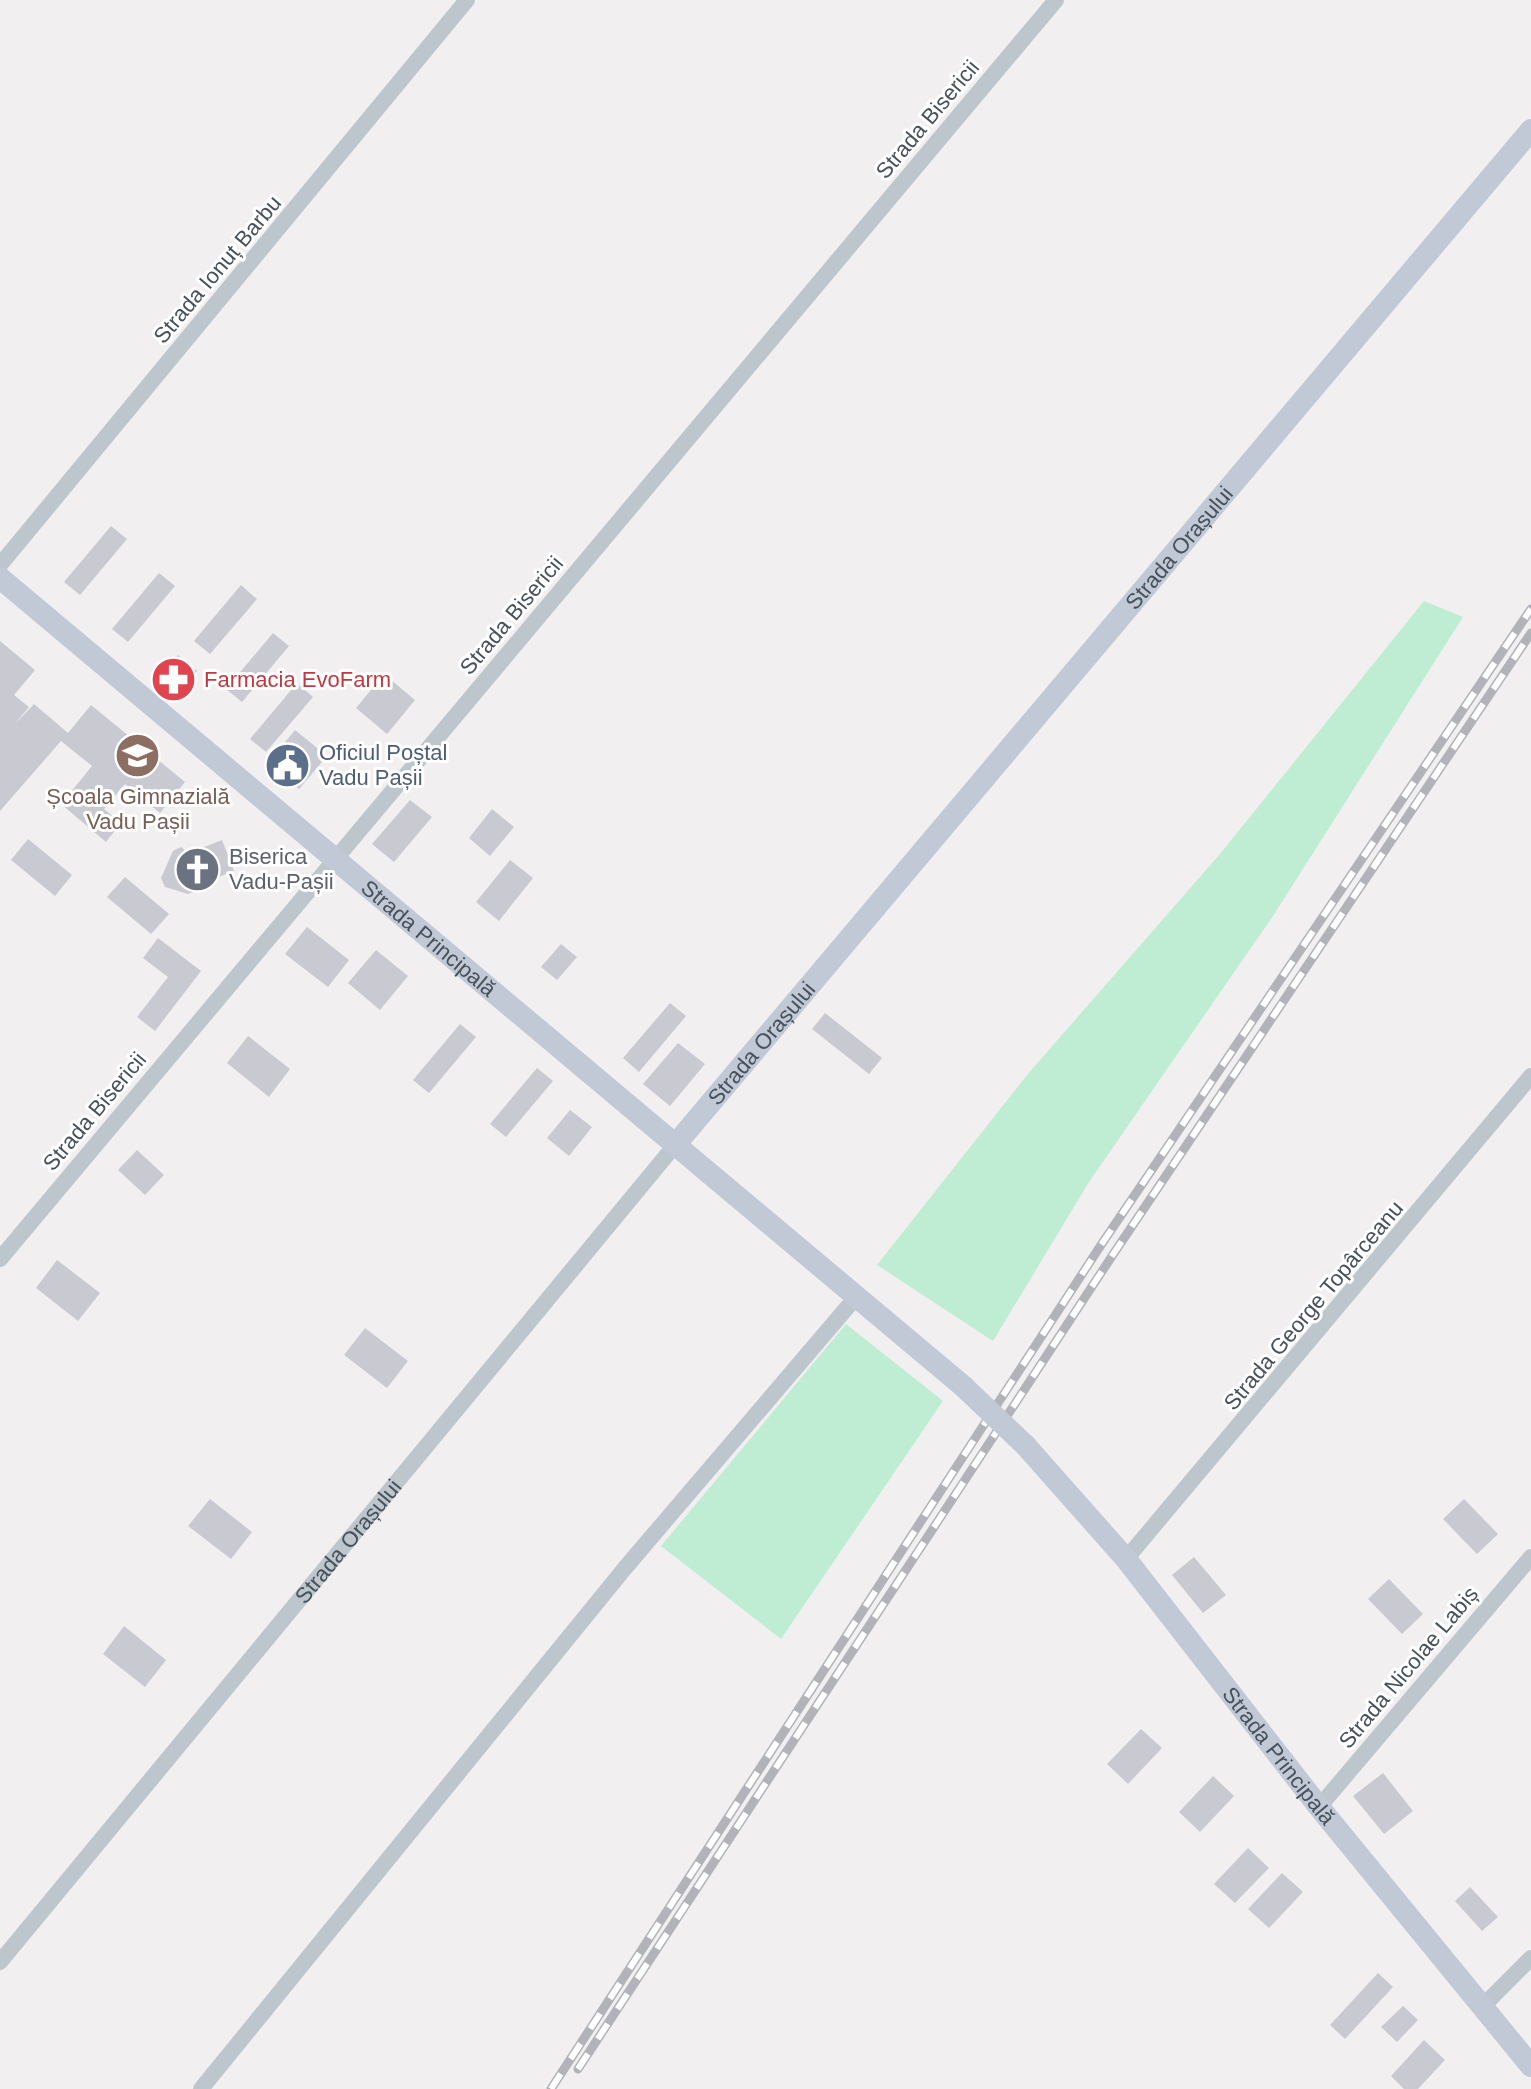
<svg xmlns="http://www.w3.org/2000/svg" width="1531" height="2089" font-family="Arial,sans-serif">
  <style>
    .green { fill: #bfedd4 }
    .building { fill: #c9cad1 }
    .lines { fill: none; stroke-linecap: round; stroke-linejoin: round }
    .minor { stroke: #bdc5cd; stroke-width: 16 }
    .secondary { stroke: #c0c9d5; stroke-width: 22 }
    .rail-casing { stroke: #b1b3b9; stroke-width: 9 }
    .rail { stroke: #fff; stroke-width: 6; stroke-dasharray: 18; stroke-linecap: butt }
    .secondary-bridge { stroke: #c0c9d5; stroke-width: 22 }
    .labels { text-anchor: middle; stroke-width: 6; stroke-linejoin: round; paint-order: stroke }
    .street-label { font-size: 22px; fill: #47515b; stroke: #fff }
    .health-label { font-size: 22px; fill: #be3a42; stroke: #fff; text-anchor: start }
    .service-label { font-size: 22px; fill: #4e5e75; stroke: #fff; text-anchor: start }
    .education-label { font-size: 22px; fill: #785e54; stroke: #fff }
    .worship-label { font-size: 22px; fill: #5b616d; stroke: #fff; text-anchor: start }
  </style>
  <rect width="100%" height="100%" fill="#f1efef"/>
  <path class="green" d="M1424,601l39,16 -190,299 -184,266 -96,159 -116,-76 150,-190 193,-221z
    M846,1324l97,77 -162,238 -120,-93z"/>
  <path class="building" d="M111,526l16,13 -47,56 -16,-13z
    M159,573l16,13 -47,56 -16,-13z
    M241,585l16,14 -47,55 -16,-13z
    M273,633l16,13 -47,56 -16,-13z
    M0,641l35,29 -21,25 15,12 -15,18 20,-21 34,29 23,-28 94,77 -25,31 -35,-29 -21,25 17,14 -15,19 -45,-38 31,-38 -31,-25 -61,70z
    M178,655l19,16 -18,23 -20,-16z
    M384,674l31,26 -28,34 -31,-26z
    M297,683l16,14 -47,55 -16,-13z
    M295,730l32,26 -28,33 -32,-25z
    M410,800l22,17 -38,45 -22,-18z
    M492,809l22,18 -24,29 -21,-18z
    M28,839l44,36 -17,21 -44,-36z
    M222,840l12,31 -36,14 -2,6 -8,3 -23,-7 -4,-9 12,-27 8,-4 8,6z
    M510,860l23,18 -34,43 -23,-19z
    M125,877l44,37 -18,20 -44,-37z
    M307,927l42,33 -21,27 -43,-33z
    M158,938l43,33 -46,60 -18,-14 31,-40 -25,-19z
    M561,944l16,13 -20,23 -16,-13z
    M376,950l32,26 -28,34 -32,-27z
    M670,1003l16,13 -47,56 -16,-14z
    M825,1013l57,45 -13,16 -57,-45z
    M460,1024l16,13 -47,56 -16,-13z
    M248,1036l42,33 -21,28 -42,-34z
    M678,1043l27,21 -35,42 -27,-22z
    M537,1068l16,13 -47,56 -16,-13z
    M570,1110l22,17 -23,29 -22,-18z
    M137,1150l27,25 -19,20 -27,-25z
    M57,1260l43,33 -22,28 -42,-33z
    M365,1328l43,33 -21,27 -43,-33z
    M210,1499l42,33 -21,27 -43,-33z
    M1464,1499l34,35 -21,20 -34,-35z
    M1194,1557l32,38 -23,18 -31,-38z
    M1389,1579l34,35 -21,20 -34,-35z
    M124,1626l42,34 -21,27 -42,-33z
    M1141,1729l21,19 -34,36 -21,-20z
    M1383,1773l30,38 -29,23 -31,-38z
    M1213,1776l21,20 -34,36 -21,-20z
    M1248,1848l21,20 -34,35 -21,-19z
    M1282,1873l21,19 -34,36 -21,-19z
    M1470,1887l28,30 -16,14 -27,-30z
    M1378,1973l15,14 -48,52 -15,-14z
    M1403,2006l15,14 -21,22 -16,-15z
    M1424,2040l21,20 -27,29h-14l-13,-13z"/>
  <g class="lines">
    <g class="minor">
      <path d="M0,565l467,-565"/>
      <path d="M0,1259l1056,-1259"/>
      <path d="M1126,1559l405,-483"/>
      <path d="M1319,1807l212,-250"/>
      <path id="s1" d="M0,1962l676,-818"/>
      <path d="M1482,2007l49,-49"/>
      <path d="M201,2089l424,-521 232,-272"/>
    </g>
    <g class="secondary">
      <path id="s2" d="M0,578l963,808"/>
      <path id="s3" d="M676,1144l855,-1014"/>
      <path id="s4" d="M1026,1446l100,113 193,248 212,259"/>
    </g>
    <defs>
      <path id="rail" d="M578,2069l536,-816 417,-620
        M551,2089l550,-844 430,-636"/>
    </defs>
    <use href="#rail" class="rail-casing"/>
    <use href="#rail" class="rail"/>
    <path class="secondary-bridge" d="M963,1386l63,60"/>
  </g>
  <defs>
    <symbol id="pharmacy-disc" viewBox="-11 -11 22 22"><circle r="9.5" fill="#e0444e" stroke="#fff"/><path d="M-2-6h4v4h4v4h-4v4h-4v-4h-4v-4h4Z" fill="#fff"/></symbol>
    <symbol id="school-disc" viewBox="-11 -11 22 22"><circle r="9.5" fill="#8d6e63" stroke="#fff"/><path d="M0-5L7-2L0 1L-7-2ZM-4 1L0 2.5L4 1V4Q0 6-4 4Z" fill="#fff"/></symbol>
    <symbol id="civic-disc" viewBox="-11 -11 22 22"><circle r="9.5" fill="#5c6f8a" stroke="#fff"/><path d="M-.6-6.5H3V-4.5H.6V-3L4-1V1h2V6H-6V1h2V-1L-.6-3ZM-1.2 2.5V6h2.4V2.5Z" fill="#fff"/></symbol>
    <symbol id="church-disc" viewBox="-11 -11 22 22"><circle r="9.5" fill="#6b7280" stroke="#fff"/><path d="M-1.2-6h2.4v3.5h3.3v2.4h-3.3V6h-2.4V-.1h-3.3v-2.4h3.3Z" fill="#fff"/></symbol>
  </defs>
  <g fill-rule="evenodd">
    <use href="#pharmacy-disc" x="148" y="654" width="51" height="51"/>
    <use href="#school-disc" x="112" y="730" width="51" height="51"/>
    <use href="#civic-disc" x="262" y="740" width="51" height="51"/>
    <use href="#church-disc" x="172" y="844" width="51" height="51"/>
  </g>
  <g class="labels">
    <g class="street-label">
      <text transform="translate(927 119) rotate(-50)" y="8">Strada Bisericii</text>
      <text transform="translate(217 269) rotate(-50)" y="8">Strada Ionuț Barbu</text>
      <text dy="8" stroke="none"><textPath href="#s3" startOffset="780">Strada Orașului</textPath></text>
      <text transform="translate(511 615) rotate(-50)" y="8">Strada Bisericii</text>
      <text dy="8" stroke="none"><textPath href="#s2" startOffset="560">Strada Principală</textPath></text>
      <text dy="8" stroke="none"><textPath href="#s3" startOffset="132">Strada Orașului</textPath></text>
      <text transform="translate(94 1111) rotate(-50)" y="8">Strada Bisericii</text>
      <text transform="translate(1313 1305) rotate(-50)" y="8">Strada George Topârceanu</text>
      <text dy="8" stroke="none"><textPath href="#s1" startOffset="546">Strada Orașului</textPath></text>
      <text transform="translate(1408 1667) rotate(-50)" y="8">Strada Nicolae Labiș</text>
      <text dy="8" stroke="none"><textPath href="#s4" startOffset="400">Strada Principală</textPath></text>
    </g>
    <g class="health-label">
      <text x="204" y="687">Farmacia EvoFarm</text>
    </g>
    <g class="service-label">
      <text x="319" y="760">Oficiul Poștal<tspan x="319" dy="25">Vadu Pașii</tspan></text>
    </g>
    <g class="education-label">
      <text x="138" y="804">Școala Gimnazială<tspan x="138" dy="25">Vadu Pașii</tspan></text>
    </g>
    <g class="worship-label">
      <text x="229" y="864">Biserica<tspan x="229" dy="25">Vadu-Pașii</tspan></text>
    </g>
  </g>
</svg>
